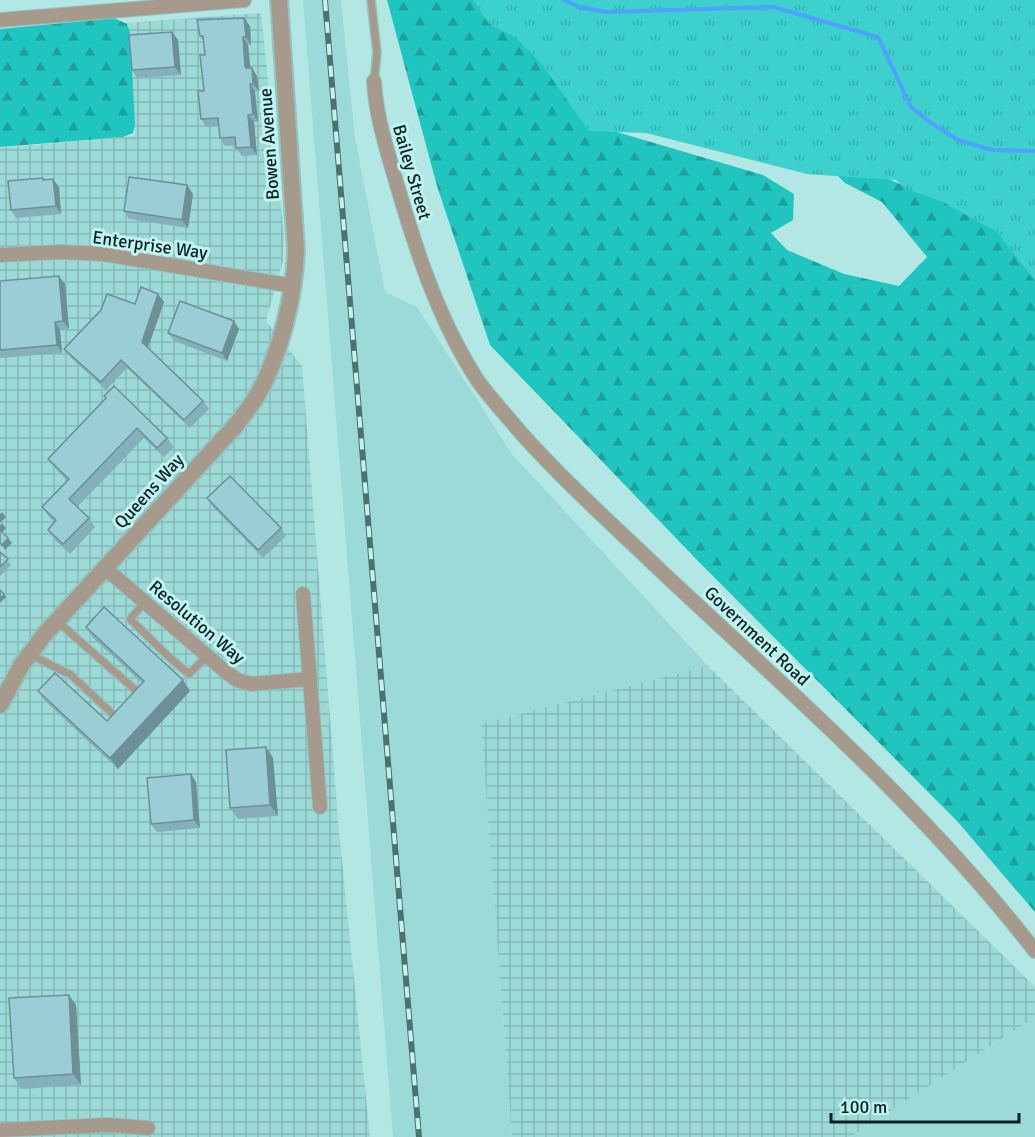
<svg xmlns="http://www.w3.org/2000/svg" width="1035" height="1137" font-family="Signika,sans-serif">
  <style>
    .built { fill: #9cdad7 }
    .industrial { fill: url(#industrial-grid) }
    .forest { fill: url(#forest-firs) }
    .park { fill: url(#park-tufts) }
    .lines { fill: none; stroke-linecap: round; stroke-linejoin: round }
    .stream { stroke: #4ea2fb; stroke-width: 4 }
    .service-casing { stroke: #94c3c1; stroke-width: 10 }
    .minor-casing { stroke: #94c3c1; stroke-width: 16 }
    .tertiary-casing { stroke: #94c3c1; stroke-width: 20 }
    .service { stroke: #a69a8c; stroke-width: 7 }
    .minor { stroke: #a69a8c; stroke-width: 14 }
    .tertiary { stroke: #a69a8c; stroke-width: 16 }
    .rail-casing { stroke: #4e706e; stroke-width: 6 }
    .rail { stroke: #bff4f1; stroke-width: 4; stroke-dasharray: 11; stroke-linecap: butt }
    .wall { fill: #85b0b9 }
    .shaded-wall { fill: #6c9096 }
    .building { fill: #9bcdd7; stroke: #6c9096; stroke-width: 1.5 }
    .labels { text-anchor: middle; stroke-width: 6; stroke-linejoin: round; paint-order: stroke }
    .street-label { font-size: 18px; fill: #0c2120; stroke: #bff4f1 }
  </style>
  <defs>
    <pattern id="industrial-grid" width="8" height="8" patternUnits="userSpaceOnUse" patternTransform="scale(1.5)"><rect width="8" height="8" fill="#9cdad7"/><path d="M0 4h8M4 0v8" fill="none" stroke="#85bbb8"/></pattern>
    <pattern id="forest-firs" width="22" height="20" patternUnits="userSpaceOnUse" patternTransform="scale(1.5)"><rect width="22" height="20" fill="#21c5c0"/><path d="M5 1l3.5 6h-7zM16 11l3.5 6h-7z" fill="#1ba09c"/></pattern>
    <pattern id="park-tufts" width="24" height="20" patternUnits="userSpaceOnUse" patternTransform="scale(1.5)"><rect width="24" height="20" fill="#3dd0cc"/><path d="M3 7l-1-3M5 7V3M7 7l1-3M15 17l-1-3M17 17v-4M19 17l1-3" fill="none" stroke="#34b2af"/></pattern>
  </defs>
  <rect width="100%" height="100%" fill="#b2e7e4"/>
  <path class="built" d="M303,0h38l14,138 30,154 32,15 95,147 196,212 -227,58 31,413h-119z
    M1035,1017v120h-185z"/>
  <path class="industrial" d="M261,13l23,223 -1,25 -17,60 36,45 37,465 31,306h-370v-989l135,-12 -10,-113z
    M708,666l327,321v30l-185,120h-338l-31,-413z"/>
  <path class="forest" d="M387,0h107l64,76 35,49 170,50 31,19 -1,26 -22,13 16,17 57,24 55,12 28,-29 -45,-55 -37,-19 -26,-26 -6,-16 82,41 71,29 32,17 37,45v639l-78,-91 -259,-260 -208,-216 -53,-159z
    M114,18l13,6 3,9 5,91 -2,9 -10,4 -123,10v-118z"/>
  <path class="park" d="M473,0h562v281l-38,-49 -56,-31 -37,-13 -8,-8 -89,-6 -161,-41 -57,-2 -46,-65 -27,-28 -27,-14z"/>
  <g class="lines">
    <path class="stream" d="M564,0l15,7 28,5 166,-5 105,30 33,70 20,16 27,17 34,10 43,1"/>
    <defs>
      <path id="service" d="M371,0l6,53 -3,28
        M145,602l-15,17 39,38 20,17 18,-18
        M57,621l84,74
        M29,654l42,21 47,44"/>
      <path id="minor" d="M0,20l244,-20
        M374,81c2,36 13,69 23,104 20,68 42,136 81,196 13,18 29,35 43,52 44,49 93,93 140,138 129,121 265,239 374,380
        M0,255l60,-3 44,2 189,32
        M105,568l121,104 11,8 14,4 59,-5
        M303,594l17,213
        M0,1130l108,-5 40,3"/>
      <path id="tertiary" d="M0,705l21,-39 23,-31 192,-210c7,-10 16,-20 22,-31 22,-39 37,-100 38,-145l-17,-249"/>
    </defs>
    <use href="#service" class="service-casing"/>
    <use href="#minor" class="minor-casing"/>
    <use href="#tertiary" class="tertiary-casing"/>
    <use href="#service" class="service"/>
    <use href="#minor" class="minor"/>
    <use href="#tertiary" class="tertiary"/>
    <defs>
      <path id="rail" d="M325,0l94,1137"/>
    </defs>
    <use href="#rail" class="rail-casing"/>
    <use href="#rail" class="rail"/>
  </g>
  <path class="wall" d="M250,26l1,19h-3l2,23 7,8 2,15 -4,1 3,30h-4l3,33 -15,1 -6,-8v-3l-11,1 -5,-8 -1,-12 -13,1 -5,-8 3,-28 1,-36 -1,-13 -4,-6z
    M172,32l6,8 3,35 -44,3 -5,-8z
    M44,180l15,7 2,27 -45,4 -5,-8z
    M187,185l6,9 -5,34 -59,-9 -5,-8z
    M0,281l65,3 4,45 -9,1 2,23 -62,5z
    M164,302l-16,46 55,53 6,8 -19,19 -63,-60 -21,22 -36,-33 -6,-8 71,-45z
    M239,329l-12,32 -53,-20 -6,-8z
    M106,398l61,40 7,9 -10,10 -20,-19 -67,69 12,11 6,9 -25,27 -15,-14 -7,-10 7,-8 -6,-5 -7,-10 25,-26 -12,-13 -7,-9z
    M207,498l74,30 5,8 -23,22 -51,-52z
    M0,552l11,13 -11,11z
    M86,627l104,64 -72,78 -72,-67 -8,-11 69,30 35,-38 -49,-45z
    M266,747l7,11 5,58 -40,3 -8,-11z
    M196,782l4,46 -43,4 -6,-8z
    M76,1005l5,80 -60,4 -7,-11z"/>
  <path class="shaded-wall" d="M244,18l6,8 1,19 -5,-8z
    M172,32l6,8 3,35 -6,-8z
    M243,37l5,8 3,28 1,3 -7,-10z
    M252,68l5,8 2,15 -6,-7z
    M250,84l5,8 3,30 -5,-8z
    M248,115l6,7 3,33 -6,-8z
    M53,179l6,8 2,27 -5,-8z
    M187,185l6,9 -5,34 -6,-8z
    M59,276l6,8 4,45 -6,-8z
    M158,294l6,8 -17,48 -5,-8z
    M234,321l5,8 -12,32 -5,-8z
    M55,322l5,8 2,23 -5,-8z
    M2,512l4,5 -6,6v-9z
    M2,523l4,5 -4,5 -2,-2v-6z
    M8,538l4,5 -7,7 -3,-5z
    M4,594l2,3 -6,6v-4z
    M183,680l7,11 -72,78 -8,-11z
    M266,747l7,11 5,58 -8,-11z
    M191,774l5,8 4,46 -6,-8z
    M69,995l7,10 5,80 -8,-11z"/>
  <path class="building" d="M244,18l2,19h-3l2,29 1,2h6l1,16h-3l3,30 -5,1 3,32 -15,1 -1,-11 -15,1 -2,-20 -17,1 -3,-28h6l-4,-36h5l-2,-19h-3l-3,-16z
    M172,32l3,35 -43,3 -3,-35z
    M129,177l58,8 -5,35 -58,-9z
    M43,178v2l10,-1 3,27 -45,4 -3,-29z
    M59,276l4,45 -8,1 2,23 -57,5v-69z
    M141,287l17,7 -16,48 61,59 -19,19 -63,-60 -20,22 -37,-33 37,-39 6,-16 28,10z
    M180,301l54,20 -12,32 -54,-20z
    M114,386l53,52 -10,10 -20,-20 -68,71 20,19 -26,26 -15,-14 8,-10 -14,-13 27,-28 -21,-20 58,-61 -2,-2z
    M230,476l51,52 -23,22 -51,-52z
    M0,530l8,8 -6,7 -2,-2z
    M0,552l8,7 -8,8z
    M0,590l4,4 -4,5z
    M104,607l79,73 -73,78 -72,-67 17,-18 52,48 37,-40 -58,-54z
    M266,747l4,58 -40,3 -4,-58z
    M191,774l3,46 -43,4 -4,-46z
    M69,995l4,79 -59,4 -5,-80z"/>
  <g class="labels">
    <g class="street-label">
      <text transform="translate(269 144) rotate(-94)" y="6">Bowen Avenue</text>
      <text transform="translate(412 172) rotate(74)" y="6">Bailey Street</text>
      <text transform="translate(150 245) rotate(8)" y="6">Enterprise Way</text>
      <text transform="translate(149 491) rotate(-48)" y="6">Queens Way</text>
      <text transform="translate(197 622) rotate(40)" y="6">Resolution Way</text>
      <text transform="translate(757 636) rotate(43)" y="6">Government Road</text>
    </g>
  </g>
  <path d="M831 1113v9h188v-9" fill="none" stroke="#0c2120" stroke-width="3"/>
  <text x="840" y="1113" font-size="18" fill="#0c2120" stroke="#bff4f1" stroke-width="4.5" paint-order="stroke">100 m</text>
</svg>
